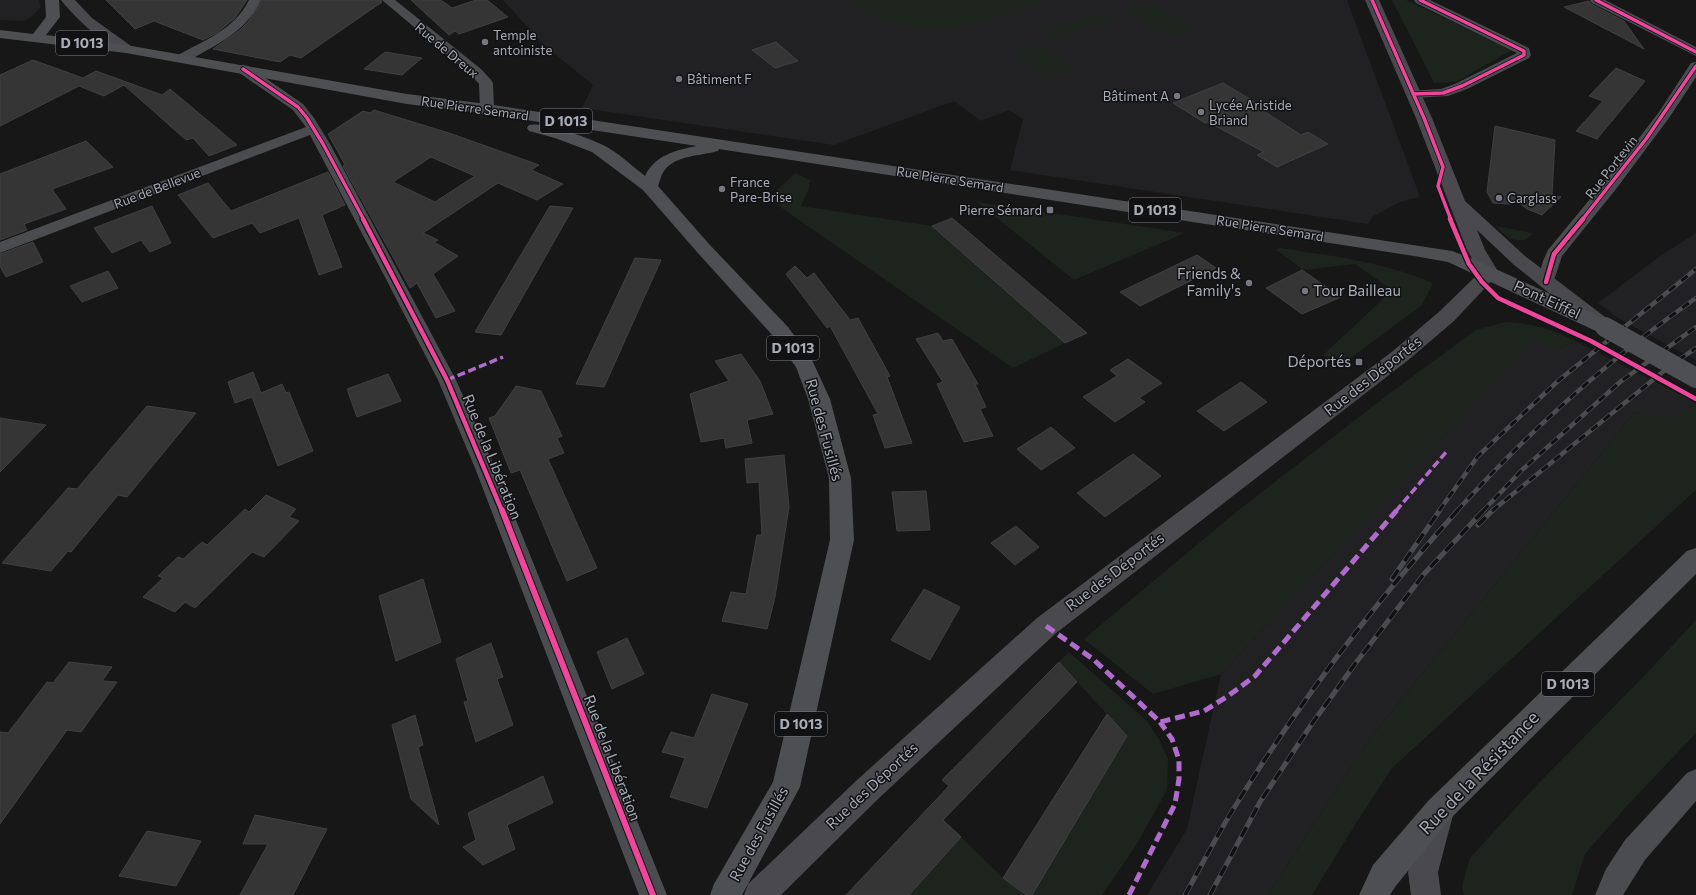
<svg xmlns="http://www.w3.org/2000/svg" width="1696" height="895" font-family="Commissioner,sans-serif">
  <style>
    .built { fill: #212123 }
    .green { fill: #1d241e }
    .building { fill: #353536; stroke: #3f4043; fill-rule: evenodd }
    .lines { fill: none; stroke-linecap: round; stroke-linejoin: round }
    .minor { fill: #4b4c50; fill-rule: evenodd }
    .secondary { fill: #4a4a4e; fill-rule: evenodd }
    .primary { fill: #4d4f52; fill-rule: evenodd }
    .rail-far1-casing { stroke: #4b4c4f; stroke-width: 4.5 }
    .rail-casing { stroke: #4b4c4f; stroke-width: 5 }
    .rail-far1 { stroke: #111113; stroke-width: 3; stroke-dasharray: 8; stroke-linecap: butt }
    .rail { stroke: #111113; stroke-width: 3.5; stroke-dasharray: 11; stroke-linecap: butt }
    .primary-bridge { stroke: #4d4f52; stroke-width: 20 }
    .quiet-far1 { stroke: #b06ccc; stroke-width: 3.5; stroke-dasharray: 8 3.5; stroke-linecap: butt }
    .quiet { stroke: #b06ccc; stroke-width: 5; stroke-dasharray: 10 5; stroke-linecap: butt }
    .cycleway-far2-casing { stroke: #111113; stroke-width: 5 }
    .cycleway-far1-casing { stroke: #111113; stroke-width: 7 }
    .cycleway-casing { stroke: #111113; stroke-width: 8 }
    .cycleway-far2 { stroke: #ed469a; stroke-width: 3.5 }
    .cycleway-far1 { stroke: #ed469a; stroke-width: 4.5 }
    .cycleway { stroke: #ed469a; stroke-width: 6 }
    .poi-dot { fill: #757880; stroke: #111113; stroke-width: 1.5 }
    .labels { text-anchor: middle; stroke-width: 3; stroke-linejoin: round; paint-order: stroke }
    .far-poi-label { font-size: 13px; fill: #a8adb8; stroke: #111113; text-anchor: start }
    .far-street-label { font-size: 13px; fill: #a8adb8; stroke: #111113 }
    .shield { fill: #111113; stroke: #7b7e86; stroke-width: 1 }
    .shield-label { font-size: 14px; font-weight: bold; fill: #a8adb8 }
    .poi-label { font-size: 15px; fill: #a8adb8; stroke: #111113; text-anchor: end }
    .street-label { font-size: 15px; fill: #a8adb8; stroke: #111113 }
    .near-street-label { font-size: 18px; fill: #a8adb8; stroke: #111113 }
  </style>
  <rect width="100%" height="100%" fill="#171717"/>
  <path class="built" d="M0,0h39l2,7 -11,11 -8,3 -22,-1z
    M503,0h844l73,197 -20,5 -28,15 -4,7 -358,-54 13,-51 -14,-9 -28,11 -27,-20 -120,44 -252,-37 11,-23 -49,-40z
    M1696,233v127l-78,-42 -20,-15 62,-47z
    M1535,338l23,12 17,-9 120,61 -20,17 -40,-7 -267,329 -100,154h-121l40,-66 34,-155z"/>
  <path class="green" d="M852,0h194c-26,9 -52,20 -79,25 -34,7 -91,3 -115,-25z
    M1392,0h14l106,50 -56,32 -22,1z
    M1151,5l45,22 -24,11 -48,-29z
    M1100,13l13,5 -61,21 -10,-8z
    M1035,44l42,25 -28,9 -35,-26z
    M795,173l15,7 -2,11 -7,15 131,20 133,117 -52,25 -227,-157 -17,-13z
    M977,202l208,31 -111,47z
    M1497,226l35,7h1c-12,15 -28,5 -36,-7z
    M1280,248c52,8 105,14 153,35l-11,22 -82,61 -17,-11 60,-56 8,-10 -36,-25 -53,6 -10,-9 -17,-12z
    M1505,322c26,1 47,7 70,19l-17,9 -23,-11 -314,335 -68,20 -69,-55 156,-130 154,-119 82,-60z
    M1695,402l1,1v87l-304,278 -39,60 -41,67h-44l100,-154 267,-329 40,6z
    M1696,620v113l-70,74 -41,47 -13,41h-108l-2,-9 8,-28 65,-71 112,-114z
    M1069,652l78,69 13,20 8,18 -1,31 -32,57 -33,48h-70l95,-159 -68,-74z
    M961,837l42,41 24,17h-118z"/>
  <path class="building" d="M106,0h141l-12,18 -17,14 -15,8 -49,-19 -19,8z
    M262,0h119l1,2 -81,56 -11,-3 -10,7 -67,-13 27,-19 8,-8z
    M411,0h30l11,8 24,-8h11l21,17 -49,17 -4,-3 -6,4z
    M1589,1l2,3 33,17 20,28 -80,-42z
    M776,42l22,19 -23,7 -23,-18z
    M385,52l37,6 -20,17 -38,-6z
    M33,60l50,18 13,-7 66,24 8,-6 67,56 -28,11 -16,-18 -7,2 -62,-55 -20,11 -25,-10 -79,40v-51z
    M1616,68l29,13 -48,58 -21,-8 27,-30 -14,-5z
    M1223,83l32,19 -4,1 50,32 7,-3 20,12 -51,23 -20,-12 7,-3 -56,-30 -3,1 -32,-20z
    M374,110l78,24 87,31 -8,5 32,14 -26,16 -39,-17 -75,50 15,7 -4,2 24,14 -25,18 22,37 -19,7 -19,-35 -7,5 -67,-122 2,-1 -17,-31 35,-23 7,2zM431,157l44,19 -40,26 -42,-20z
    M1495,126l60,14 -3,55 9,2 -19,18 -15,-6 -9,-7 -8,2 -17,-1 -6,-11z
    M86,141l27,26 -61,22 14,20 -42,15 3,6 -27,10v-66z
    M328,172l17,33 -23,10 20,52 -23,8 -20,-57 -39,15 -8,-10 -39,15 -35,-43 30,-12 23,28z
    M152,206l19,37 -21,9 -9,-12 -29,13 -18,-25z
    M550,206l23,2 -72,127 -26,-3z
    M952,218l135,115 -22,10 -133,-117z
    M33,242l10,20 -37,15 -6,-11v-12z
    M1197,255l19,13 -76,38 -20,-14z
    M635,258l26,2 -57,127 -28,-3z
    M795,266l12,12 7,-5 36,47 8,-2 32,58 -3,1 25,66 -27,5 -12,-33 5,-1 -48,-88 -3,2 -41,-54z
    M1302,270l39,27 -39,17 -36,-26z
    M108,271l10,17 -36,14 -12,-16z
    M938,333l5,8 9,-2 26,45h-3l11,23 -6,2 13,27 -29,6 -27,-58 6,-2 -27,-43z
    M741,354l19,27 13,33 -26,6 5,23 -26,5 -2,-10 -23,4 -11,-48 39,-13 -14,-20z
    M1128,359l34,24 -23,15 6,4 -30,20 -32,-25 34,-21 -7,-6z
    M253,372l8,21 21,-9 4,9 3,-1 24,59 -35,15 -26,-69 -17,6 -7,-21z
    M388,374l13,27 -44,16 -10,-28z
    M1241,382l26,20 -43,29 -27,-20z
    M516,386l25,5 21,45 -5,2 7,15 -16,6 49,109 -30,13 -47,-111 -9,3 -22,-55 6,-2z
    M147,406l49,7 -69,84 -9,-2 -47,57 -3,-1 -17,20 -49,-8 66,-75 9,1z
    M0,418l46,7 -46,47z
    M1051,427l24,21 -34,22 -24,-21z
    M1133,454l28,22 -56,41 -28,-24z
    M784,455l5,52 -14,90 -8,32 -45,-8 9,-29 15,2 11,-59h5l-3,-53 -12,1 -2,-24z
    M926,491l4,39 -33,1 -5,-39z
    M266,495l30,14 -7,8 10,4 -35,36 -12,-5 -57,56 -10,-6 -10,10 -32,-15 20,-19 -5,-2 20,-19 5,2 19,-17 5,3 38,-36 4,3z
    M1016,526l23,21 -24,18 -24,-22z
    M423,579l18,63 -45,19 -17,-65z
    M924,589l36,18 -30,53 -39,-20z
    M627,638l17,36 -32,15 -15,-37z
    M491,643l12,34 -6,2 16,46 -37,17 -12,-40 4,-1 -12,-42z
    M69,662l43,5 -10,14 15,1 -36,50 -14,-2 -67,94v-92l8,1 39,-51 6,1z
    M1059,662l18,20 -134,138 18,17 -52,58h-63l103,-109 -7,-6z
    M712,694l36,10 -41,104 -37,-11 15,-39 -23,-6 9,-20 23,6z
    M1107,714l20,22 -95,159h-6l-23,-17z
    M415,715l8,30 -5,2 21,78 -28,-26 -19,-74z
    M543,776l10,27 -46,22 8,24 -32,16 -20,-18 13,-7 -8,-27z
    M255,815l72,14 -34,66h-53l28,-51h-25z
    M147,831l54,10 -25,45 -57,-10z"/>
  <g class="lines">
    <path class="minor" d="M249,0h12c-15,32 -44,44 -73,61h-10l-2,-3 2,-3c27,-15 57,-26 71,-55z
      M382,0h13l86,69 10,11 2,3 1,26 -2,3 -5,1 -5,-1 -2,-3 -1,-25 -8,-9z
      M1414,0h16l99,48 2,7 -2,3 -62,31 -19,7 -35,2 -5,-1 -2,-3 2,-3 33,-2 16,-6 60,-30 -101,-50z
      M1590,0h15l91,47v9l-104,-53z
      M1696,62v15l-27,41 -53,71 -54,67 -10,30 -6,2 -6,-2 -3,-4 6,-21 5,-11 75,-91 36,-47 32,-49z
      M243,65l5,1 55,38 11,14 16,26 126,236 39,88 172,427h-28l-164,-427 -37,-88 -52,-101 -76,-144 -310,118v-11l306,-115 -13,-17 -55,-38 -2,-3 2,-3z
      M1696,769v32l-51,59 -22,35h-28l11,-26 19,-29 62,-67z"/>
    <path class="secondary" d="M61,0h14l17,18 39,28 2,3 -2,3c-17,4 -60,-38 -70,-52z
      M1365,0h14l53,118 33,83 60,55 84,64 3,5 -3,5 -7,2 -7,-2 -82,-66 -36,-34 8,20 14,23 -45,48 -47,40 -352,273 -178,166 -96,95h-37l4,-11 109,-104 180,-162 356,-267 47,-40 40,-39 -13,-22 -51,-132z
      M1438,800l10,5 5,10 -15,57 3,23h-30l-3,-23 20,-67z"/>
    <path class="primary" d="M45,0h14l1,17 -14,18 80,10 281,49 80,10 965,147 24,9 136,62 3,5 -3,5 -7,2 -7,-2 -150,-70 -34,-6 -695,-107 -1,2c-17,5 -43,4 -54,20 -3,4 -4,10 -6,15l51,58 79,83 24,33 18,39 21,79 3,62 -54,247 -58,108h-32l4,-11 59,-102 57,-242 -1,-62 -21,-79 -12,-32 -22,-30 -77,-85 -54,-62 -51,-38 -37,-14 -26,-7 -2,-3 2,-3c14,-4 60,13 74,20 15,7 29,21 42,31 10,-21 31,-26 52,-30l-210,-32 -80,-10 -281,-51 -126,-15v-8l33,4 13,-17z
      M1696,548v26l-247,246 -54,67 -5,8h-31l14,-30 56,-65 258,-249z"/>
    <defs>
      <path id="rail-far1" d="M1439,511l39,-55 80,-75 138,-112
        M1457,511c71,-79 152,-152 239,-213
        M1483,511l39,-41 98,-88 76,-55
        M1492,511l178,-145 26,-18"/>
      <path id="rail" d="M1478,525l15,-15
        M1392,579l48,-69
        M1185,895c18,-32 34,-64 54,-95 64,-103 138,-200 219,-290
        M1210,895l50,-93 51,-77 44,-61 69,-90 60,-64"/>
    </defs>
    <use href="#rail-far1" class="rail-far1-casing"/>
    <use href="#rail" class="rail-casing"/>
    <use href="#rail-far1" class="rail-far1"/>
    <use href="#rail" class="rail"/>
    <path class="primary-bridge" d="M1605,327l91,51"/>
    <path class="quiet-far1" d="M447,380l56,-23
      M1396,511l51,-60"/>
    <path class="quiet" d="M1046,626l47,33 67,63 44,-11 24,-15 27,-20 142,-166
      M1129,895l46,-91 4,-25v-19l-7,-21 -12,-17"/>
    <defs>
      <path id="cycleway-far2" d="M1372,0l52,118 19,49 -5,19 13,34
        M1596,0l100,52
        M243,69l55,38 9,11 16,26 41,76
        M1413,94l30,-1 19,-7 62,-31v-4l-104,-51
        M1582,220l64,-81 50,-73"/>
      <path id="cycleway-far1" d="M363,219l84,161 55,131
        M1450,219l19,45 13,18 16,16 93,43 105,58
        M1546,282l8,-28 29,-35"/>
      <path id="cycleway" d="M502,510l151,385"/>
    </defs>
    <use href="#cycleway-far2" class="cycleway-far2-casing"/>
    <use href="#cycleway-far1" class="cycleway-far1-casing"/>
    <use href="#cycleway" class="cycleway-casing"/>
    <use href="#cycleway-far2" class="cycleway-far2"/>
    <use href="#cycleway-far1" class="cycleway-far1"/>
    <use href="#cycleway" class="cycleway"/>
  </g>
  <g class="poi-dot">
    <circle cx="485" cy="42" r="4"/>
    <circle cx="679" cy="79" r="4"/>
    <circle cx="1177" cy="96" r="4"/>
    <circle cx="1201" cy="112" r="4"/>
    <circle cx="722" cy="189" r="4"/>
    <circle cx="1499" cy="198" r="4"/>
    <rect x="1046" y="206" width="8" height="8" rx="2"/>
    <circle cx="1249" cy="283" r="4"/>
    <circle cx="1305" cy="291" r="4"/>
    <rect x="1355" y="358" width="8" height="8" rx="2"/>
  </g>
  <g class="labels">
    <g class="far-poi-label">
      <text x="493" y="40">Temple<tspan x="493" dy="15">antoiniste</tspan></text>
      <text x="687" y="84">Bâtiment F</text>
      <text x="1169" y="101" text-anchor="end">Bâtiment A</text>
      <text x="1209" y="110">Lycée Aristide<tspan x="1209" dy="15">Briand</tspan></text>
      <text x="730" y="187">France<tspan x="730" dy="15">Pare-Brise</tspan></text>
      <text x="1507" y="203">Carglass</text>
      <text x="1042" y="215" text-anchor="end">Pierre Sémard</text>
    </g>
    <g class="far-street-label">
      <text transform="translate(447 50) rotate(40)" y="5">Rue de Dreux</text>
      <text transform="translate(475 108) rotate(8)" y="5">Rue Pierre Semard</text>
      <text transform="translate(1611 167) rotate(-52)" y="5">Rue Portevin</text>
      <text transform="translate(950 179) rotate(9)" y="5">Rue Pierre Semard</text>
      <text transform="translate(157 188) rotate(-21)" y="5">Rue de Bellevue</text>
      <text transform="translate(1270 228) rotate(9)" y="5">Rue Pierre Semard</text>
    </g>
    <g class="shield">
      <rect x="56" y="31" width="52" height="24" rx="3"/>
      <rect x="540" y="109" width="52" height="24" rx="3"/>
      <rect x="1129" y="198" width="52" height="24" rx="3"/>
      <rect x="767" y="336" width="52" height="24" rx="3"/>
      <rect x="1542" y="672" width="52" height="24" rx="3"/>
      <rect x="775" y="712" width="52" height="24" rx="3"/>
    </g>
    <g class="shield-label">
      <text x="82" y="48">D 1013</text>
      <text x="566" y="126">D 1013</text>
      <text x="1155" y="215">D 1013</text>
      <text x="793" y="353">D 1013</text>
      <text x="1568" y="689">D 1013</text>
      <text x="801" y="729">D 1013</text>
    </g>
    <g class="poi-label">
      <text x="1241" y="279">Friends &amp;<tspan x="1241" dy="17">Family's</tspan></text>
      <text x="1313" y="296" text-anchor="start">Tour Bailleau</text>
      <text x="1351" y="367">Déportés</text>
    </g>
    <g class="street-label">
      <text transform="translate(1547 300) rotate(25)" y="5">Pont Eiffel</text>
      <text transform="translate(1373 376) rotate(-38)" y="5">Rue des Déportés</text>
      <text transform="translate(824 430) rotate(75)" y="5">Rue des Fusillés</text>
      <text transform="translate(492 457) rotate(68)" y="5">Rue de la Libération</text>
      <text transform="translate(1115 572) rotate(-37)" y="5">Rue des Déportés</text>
      <text transform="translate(612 758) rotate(69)" y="5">Rue de la Libération</text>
      <text transform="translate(872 786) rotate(-43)" y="5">Rue des Déportés</text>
      <text transform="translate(759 834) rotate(-61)" y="5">Rue des Fusillés</text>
    </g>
    <g class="near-street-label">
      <text transform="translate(1479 773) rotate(-46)" y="6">Rue de la Résistance</text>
    </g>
  </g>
</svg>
